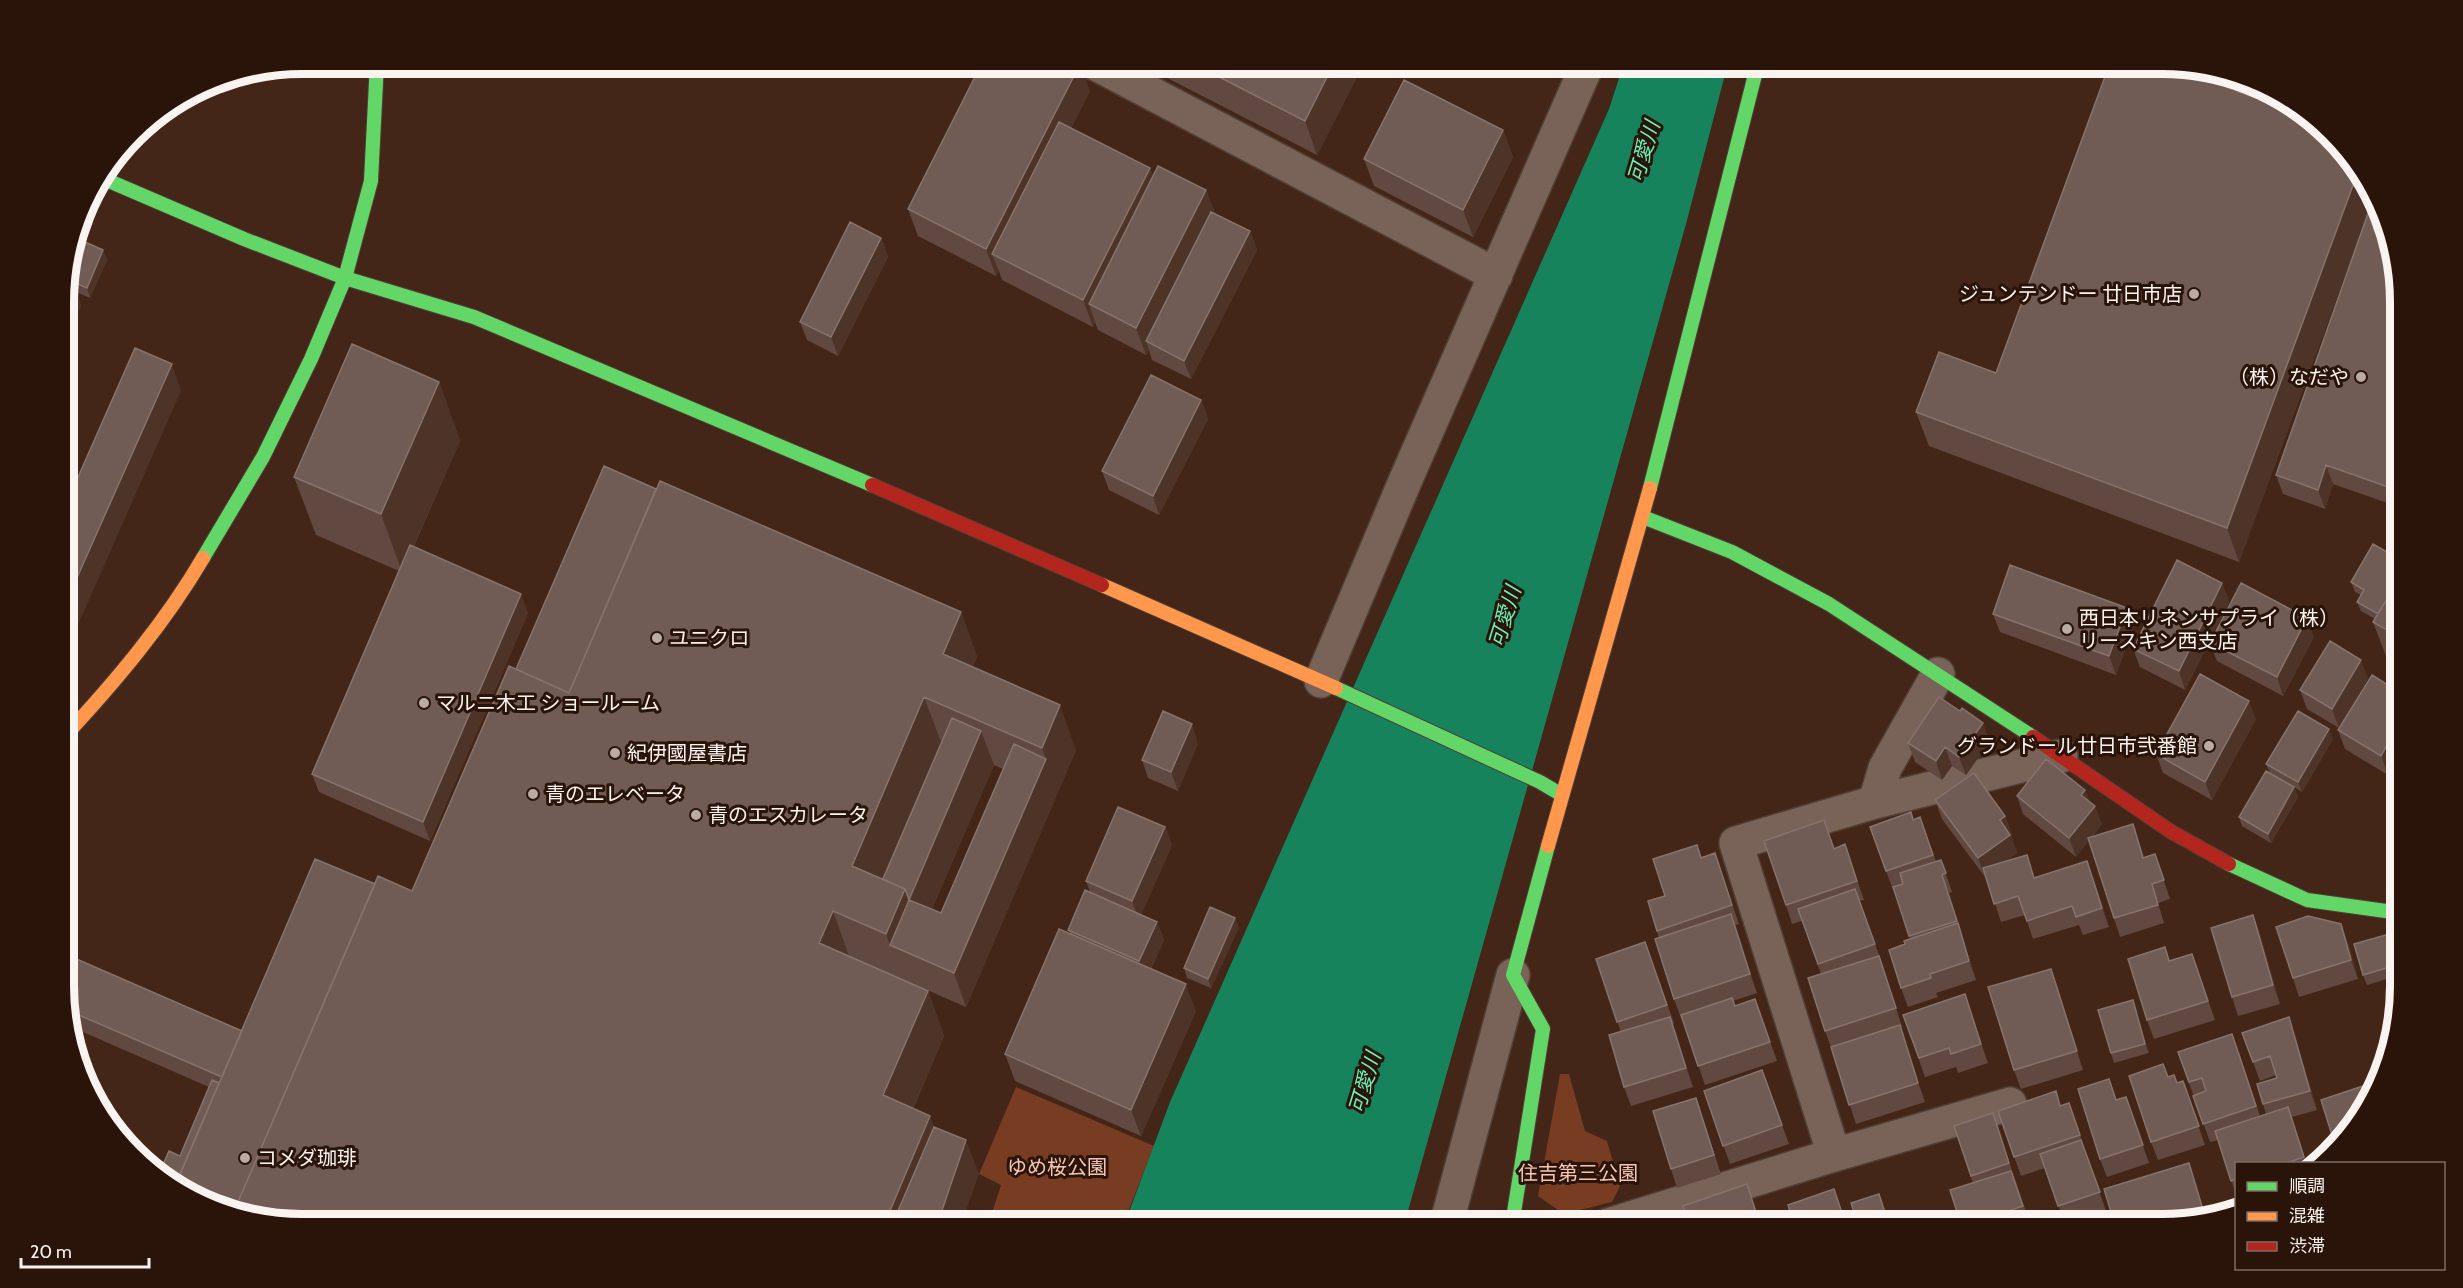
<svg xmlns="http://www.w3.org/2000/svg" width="2463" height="1288" font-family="Cabin,'Noto Sans JP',sans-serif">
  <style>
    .green { fill: #783c22 }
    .water { fill: #16835c }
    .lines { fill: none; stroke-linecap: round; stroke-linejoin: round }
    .street-casing { stroke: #513e36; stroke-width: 36 }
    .fast-casing { stroke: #513e36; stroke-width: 16 }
    .slow-casing { stroke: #513e36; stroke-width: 16 }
    .jam-casing { stroke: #513e36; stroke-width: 16 }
    .street { stroke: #796258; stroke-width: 33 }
    .fast { stroke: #63d668; stroke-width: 14 }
    .slow { stroke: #ff974d; stroke-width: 14 }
    .jam { stroke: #b3261e; stroke-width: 14 }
    .wall { fill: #614942; fill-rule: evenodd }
    .shaded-wall { fill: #4e3329 }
    .building { fill: #715b55; stroke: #86736d; stroke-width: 1.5 }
    .poi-dot { fill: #baaba4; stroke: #2a1308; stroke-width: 2 }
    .labels { text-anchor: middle; stroke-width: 6; stroke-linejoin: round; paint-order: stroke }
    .poi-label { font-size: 20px; fill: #faf3f0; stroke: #2a1308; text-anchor: start }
    .park-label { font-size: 20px; fill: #f5c6b3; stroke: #2a1308 }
    .water-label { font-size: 21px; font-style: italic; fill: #67f4bb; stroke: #2a1308 }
    .rim { fill: none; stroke: #faf3f0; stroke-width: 8 }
  </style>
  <rect width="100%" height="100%" fill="#432617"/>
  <path class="green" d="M1560,1074h9l16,57 22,10 13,45 -8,16 -48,12 -26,-18z
    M1016,1087l138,59 -26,66 -7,-2 -6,15h-127l13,-40 -22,-11z"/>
  <path class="water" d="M1624,63h104l-42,161 -282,1001h-289l6,-16 8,3 41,-110 439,-993z"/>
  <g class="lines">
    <defs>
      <path id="street" d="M1094,63l402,212
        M1321,681l85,-202 182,-416
        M1875,802l10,-34 53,-94
        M1834,1155l-98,-312 139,-41 186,-46
        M1446,1225l67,-250
        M1608,1225l226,-70 176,-51"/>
      <path id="fast" d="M102,178l142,61 101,39 129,39 398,168
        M1650,488l108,-425
        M1643,517l89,35 97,52 204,133
        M203,558l60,-101 48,-98 34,-81 26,-97 6,-118
        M1336,688l204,94 22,13
        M2229,864l78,36 93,13
        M1512,1225l31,-196 -30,-54 35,-129"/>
      <path id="slow" d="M1102,585l234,103
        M64,737c51,-55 101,-114 139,-179
        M1548,846l102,-358"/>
      <path id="jam" d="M872,485l230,100
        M2033,737l137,94 59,33"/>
    </defs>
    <use href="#street" class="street-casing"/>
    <use href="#fast" class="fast-casing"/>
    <use href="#slow" class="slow-casing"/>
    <use href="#jam" class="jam-casing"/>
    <use href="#street" class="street"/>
    <use href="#fast" class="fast"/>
    <use href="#slow" class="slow"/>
    <use href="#jam" class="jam"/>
  </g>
  <path class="wall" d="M1138,63h226l-47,92z
    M1484,63h24l-5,10z
    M2169,65l70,16 -3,9v1l4,-10 23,6 -4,12 53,20v-1l7,4 53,80 -133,360 -310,-116 -13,-34 80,-39z
    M1090,91l-19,37 79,40 3,8 53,14 9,24 35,17 7,19 -66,129 -39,-19 -3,-10 -3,5 -48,-25 -3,-8 -2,5 -91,-47 -3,-9 -3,5 -78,-40 -10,-27z
    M1503,130l10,27 -40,80 -99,-51 -10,-27z
    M881,238l7,19 -50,99 -31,-16 -7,-18z
    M103,250l4,10 -17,38 -14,-6 5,14 -17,-20z
    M2398,271l1,236 -66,-23 -8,25 -42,-15 -7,-19z
    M439,382l21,59 -46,105 114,67 -98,228 -111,-49 -7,-18 87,-203 -83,-36 -22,-58z
    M1201,400l7,19 -49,96 -50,-25 -7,-19z
    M656,489l305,123 16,45 -5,10 104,83 -110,257 -117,-51 79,35 16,45 -31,73 21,18 45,47 -799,-18 29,-69 -142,-62 -2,-7v-64l177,77 133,-147 37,7 104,-222zM994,765l9,4 -62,144 -9,-4z
    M2399,559v113l-9,-5 -17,-45 2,-3 -14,-8 -4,-9 4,-7 -6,-3 -4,-10z
    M2222,583l7,19 -44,88 -45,-23 -7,-18z
    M1993,614l141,12 -18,49 -116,-43z
    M2314,637l-31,59 -66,-35 -7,-18z
    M2368,678l-29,50 -32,-19 -7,-19z
    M2399,692v78l-6,-4 -5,9 -43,-26 -7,-19z
    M2256,719l-44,81 -49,-27 -7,-19z
    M2333,739l-31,53 -8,-5 4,10 -27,46 -29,-17 -3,-9 31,-44 -4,-9z
    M1990,741l-24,34 -14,-9 -10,14 -27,-18 -7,-19z
    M1198,743l-20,48 -30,-13 -6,-18z
    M2085,790l4,11 13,23 -10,13 41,-13 11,33 11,-3 15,45 -12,4 6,20 -44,14 -31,-97 -13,17 -53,-43 -6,-18z
    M1935,800l70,16 7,19 -1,1 6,17 -11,8 29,16 59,3 15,47 -26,8 -4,-10 -46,14 -8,-24 -24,7 -15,-46 -1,1 -43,-58z
    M1911,812l3,8 6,-3 16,44 5,-1 11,32 -3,1 27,87 -40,13 2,4 -30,10 -7,-19 4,-44 5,-5 -16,-49h-1l-23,-63z
    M1165,827l7,18 -31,70 16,7 7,18 -13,29 45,42 -55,125 -126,-55 -10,-27 65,-121 -2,-3 22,-38 -4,-11z
    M1834,849l17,14 13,37 -5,1 23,62 20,64 -2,1 25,74 -69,22 -24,-74 -7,-19 -4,-57 -19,-53 -10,3 -6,-19z
    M1715,853l24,71 -4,1 22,68 -24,8 2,5 20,-7 22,62 -72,24 -23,-67h-1l-7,-19 -17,-68 8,-35 36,-39z
    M2253,915l7,19 20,70 -42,12 -6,-19z
    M2341,924l7,19 10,36 -59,18 -6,-19z
    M1239,927l-28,61 -24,-10 -3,-10z
    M2393,933l7,21v21l-33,10 -4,-10z
    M1645,942l29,81 -1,1 20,63 -62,19 -7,-19 -3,-55 -25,-73z
    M2165,947l5,14 22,-7 23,66 -61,19 -7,-19z
    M2051,969l32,101 -62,19 -7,-19z
    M2133,1000l16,53 -35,10 -3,-10z
    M1971,1012l17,51 -30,10 -2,-6 -31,10 -22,-62z
    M2242,1033l53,3 22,74 -25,7 15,47h-71v31l-18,-55 -8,2 -32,-90h61l21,64 6,-2 -3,-10 14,-26 -1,-3 -16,6z
    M1762,1070l27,74 -59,20 -26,-73z
    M2168,1077l9,6 6,-2 22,64 -47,15 -7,-18z
    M2126,1097l23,66 -42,14 -7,-18 17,-59z
    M1696,1098l25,76 -44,14 -6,-19z
    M2069,1103l37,108 -25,8 -17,2 -19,-53 -24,8 -23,-65 63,-6z
    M1993,1113l34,102 5,10h-71l12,-42 -19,-57z"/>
  <path class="shaded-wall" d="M1334,63h30l-47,92 -12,-34z
    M1499,63h9l-5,10z
    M1080,64l10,27 -86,169 -12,-6 7,17 -3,5 -10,-27z
    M2227,78l12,3 -8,24 -7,-19z
    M2257,85l6,2 -10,28 -3,-9z
    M2303,112l6,4 -4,10 -3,-10z
    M1503,130l10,27 -40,80 -10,-27z
    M1150,168l10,27 -71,109 6,18 -2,5 -10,-27z
    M2359,169l13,33 -133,360 -12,-34z
    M1206,190l10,27 -70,124 3,9 -3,5 -10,-27z
    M1250,231l7,19 -66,129 -7,-18z
    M881,238l7,19 -50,99 -7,-19z
    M103,250l4,10 -17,38 -3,-10z
    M71,279l10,27 -17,40v-49z
    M172,364l9,27 -114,259 -3,-8v-35z
    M439,382l21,59 -58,131 -21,-58z
    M1201,400l7,19 -49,96 -6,-19z
    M2326,465l7,19 -8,25 -7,-19z
    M2222,583l7,19 -44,88 -6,-19z
    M521,594l7,19 -98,228 -7,-19z
    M2127,608l7,18 -18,49 -7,-19z
    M961,612l16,45 -18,42 -16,-45z
    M2307,618l7,19 -31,59 -6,-19z
    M2361,660l7,18 -29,50 -7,-19z
    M924,697l17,45 -73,169 -16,-45z
    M2249,701l7,18 -44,81 -7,-18z
    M1060,705l16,45 -110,257 -12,-34 92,-214 -4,-11z
    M1983,723l7,18 -24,34 -7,-18z
    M1192,724l6,19 -20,48 -7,-19z
    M2329,729l4,10 -31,53 -4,-10z
    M981,731l13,34 -73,169 -12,-34z
    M1945,747l7,19 -10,14 -6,-19z
    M2386,747l7,19 -5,9 -7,-19z
    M2294,787l4,10 -27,46 -3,-9z
    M2085,790l7,19 -11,-14z
    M2095,806l7,18 -26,33 -7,-19z
    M2005,816l7,19 -1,1 6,17 -32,24 -7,-19 22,-38z
    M2133,824l7,19 10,33 -7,-18z
    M1165,827l7,18 -33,75 -7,-19z
    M2087,861l7,19 15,47 -7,-19z
    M1942,875l7,18 15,46 -7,-18z
    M905,889l16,45 -31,11 -4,-11z
    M833,911l16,45 -30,-13z
    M1731,914l7,19 19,60 -7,-19z
    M2253,915l7,19 20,70 -7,-19z
    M1235,918l4,9 -28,61 -3,-9z
    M1157,922l7,18 -18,39 -7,-18z
    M1958,923l18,57 -7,-19z
    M2341,924l7,19 10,36 -7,-19z
    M2051,969l7,18 25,83 -6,-19z
    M1186,984l10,27 -55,125 -10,-26z
    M928,991l16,45 -45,104 -16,-45z
    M1965,994l23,69 -7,-19z
    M2133,1000l3,10 13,43 -4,-9z
    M1670,1017l7,18 16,52 -7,-19z
    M2289,1017l6,19 22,74 -7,-19z
    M1900,1025l6,19 19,58 -7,-19z
    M2288,1107l7,19 12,38 -3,-7z
    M1993,1113l7,19 16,50 -7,-19z
    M930,1116l17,45 -28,64h-35z
    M966,1140l13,34 -18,51h-24z
    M2189,1163l6,19 12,37h-1z"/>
  <path class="building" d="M982,63h95l3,1 -94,185 -78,-40z
    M1192,63h142l-29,58z
    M2110,63l54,1 151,56 4,2 40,47 -132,359 -311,-116 23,-60 57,21z
    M2201,72l26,6 -3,8 -24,-9z
    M1404,80l99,50 -40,80 -99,-51z
    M2240,81l17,4 -4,12 -17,-6z
    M2264,87l3,1 36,24 -1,3 -43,-16z
    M1059,122l91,46 -67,132 -91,-46z
    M1158,166l48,24 -70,138 -47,-24z
    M2372,202l26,69 1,220 -73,-26 -8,25 -42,-15z
    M1211,212l39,19 -66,130 -38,-20z
    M850,222l31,16 -50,99 -31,-15z
    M76,238l27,12 -16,38 -14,-6 -2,-3 -5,-2z
    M66,277l5,2 -7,18v-11z
    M352,344l87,38 -58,132 -87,-37z
    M135,348l37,16 -108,243v-98z
    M1151,375l50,25 -48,96 -51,-25z
    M604,466l52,23 -87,204 -53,-24z
    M660,481l301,131 -18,42 117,51 -18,43 -118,-51 -72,169 53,23 -19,45 -53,-23 -14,32 109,48 -45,104 47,21 -46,109h-582l-67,-16 143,-333 34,15 97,-225 60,27z
    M2373,544l26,15v20l-21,35 -21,-12 7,-12 -13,-8z
    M410,545l111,49 -98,228 -111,-48z
    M2177,560l45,23 -43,88 -46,-22z
    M2010,565l117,43 -18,48 -116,-42z
    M2399,579v58l-26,-15z
    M2241,583l66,35 -30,59 -67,-34z
    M2330,641l31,19 -29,49 -32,-19z
    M2200,674l49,27 -44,81 -49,-28z
    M2372,675l27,17v63l-13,-8 -5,9 -43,-26z
    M1939,697l21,14 2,-3 21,15 -24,34 -14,-10 -9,14 -28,-18z
    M1163,711l29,13 -21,48 -29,-12z
    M2298,711l31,18 -31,53 -32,-18z
    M952,718l29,13 -72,169 32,13 73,-169 32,15 -92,214 -64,-28 19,-45 -4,-11 -22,-10z
    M2046,759l39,31 -4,5 14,11 -26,32 -52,-42z
    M2266,771l28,16 -26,47 -29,-17z
    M1974,773l31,43 -5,4 10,15 -32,23 -43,-58z
    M1118,807l47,20 -33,74 -46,-20z
    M1911,812l2,8 7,-3 13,38 -47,16 -16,-44z
    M1824,820l10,29 11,-5 12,37 -71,24 -22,-64z
    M2133,824l10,34 12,-4 9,26 -12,4 6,21 -44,13 -26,-80z
    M2400,832v8l-4,-2z
    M1697,845l4,13 14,-5 17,52 -75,26 -9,-30 17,-5 -12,-37z
    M2027,855l7,23 53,-17 15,47 -26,9 -4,-11 -45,15 -9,-25 -24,8 -11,-36z
    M315,859l60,25 -140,325 -39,-9 -20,-16z
    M1941,860l5,13 -4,2 15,46 -48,15 -16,-49 10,-3 -3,-11z
    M1855,889l20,55 -57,20 -20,-55z
    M1085,890l72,32 -18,39 -71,-31z
    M1210,907l25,11 -27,61 -24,-11z
    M1731,914l19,60 -76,25 -19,-60z
    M2253,915l20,70 -41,12 -21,-69z
    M2308,916l33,8 10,36 -58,18 -17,-51z
    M1958,923l11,38 -39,13 1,4 -30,10 -12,-38 16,-6 -1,-3z
    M1059,929l127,55 -55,126 -126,-56z
    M2393,933l7,23v8l-37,11 -9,-31z
    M1645,942l22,63 -50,17 -21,-63z
    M2165,947l4,14 23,-7 16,47 -61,19 -19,-61z
    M65,954l177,77 -20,46 -157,-68z
    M1879,956l17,52 -71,23 -17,-53z
    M2051,969l26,82 -63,19 -26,-83z
    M1965,994l16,50 -30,10 -2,-6 -30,10 -16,-43z
    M1732,998l3,8 20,-7 15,43 -72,24 -17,-51z
    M2133,1000l12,44 -34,9 -13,-43z
    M1670,1017l16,51 -62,19 -15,-52z
    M2289,1017l21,74 -47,13 -6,-20 20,-6 -7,-22 -17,6 -11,-29z
    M1900,1025l18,58 -69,22 -18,-58z
    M2232,1034l24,72 -53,18 -10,-28 13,-5 -4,-13 -13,4 -11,-30z
    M2163,1064l5,13 6,-2 3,8 6,-2 16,45 -48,16 -22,-66z
    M1762,1070l20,55 -59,21 -19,-55z
    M2109,1079l7,21 10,-3 17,48 -43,14 -22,-70z
    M212,1080l7,3 -40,93 -11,-5 -2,5 -6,-5 9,-20 11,5z
    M2378,1081l-3,11 -34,52 -5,4 -15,-48z
    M2056,1091l4,15 9,-3 11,32 -66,22 -16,-46z
    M1696,1098l18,57 -43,14 -18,-58z
    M2288,1107l16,50 -20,7h-48v15l-5,2 -16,-50z
    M1993,1113l16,50 -38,13 -17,-50z
    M934,1127l32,13 -29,85h-45z
    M2081,1140l19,52 -42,14 -18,-52z
    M2189,1163l15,50 -35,12h-54l-11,-36z
    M168,1171l11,5 -3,8 -10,-8z
    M2011,1171l12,35 -56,19h-6l-11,-35z
    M1747,1184l13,41h-71l-6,-19z
    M1834,1189l12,36h-52l-6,-20z
    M1879,1194l10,31h-31l-7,-22z
    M2206,1212l2,6 -31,7h-5z
    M2028,1215l4,10h-29z
    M2079,1216l4,9h-27z"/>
  <g class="poi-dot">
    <circle cx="2194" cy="294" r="6"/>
    <circle cx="2361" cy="377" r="6"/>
    <circle cx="2067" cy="629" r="6"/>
    <circle cx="657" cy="638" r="6"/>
    <circle cx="424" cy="703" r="6"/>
    <circle cx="2209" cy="746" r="6"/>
    <circle cx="615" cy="753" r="6"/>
    <circle cx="533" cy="794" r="6"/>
    <circle cx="696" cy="815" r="6"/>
    <circle cx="245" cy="1158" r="6"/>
  </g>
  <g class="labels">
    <g class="poi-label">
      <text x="2182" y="301" text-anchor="end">ジュンテンドー 廿日市店</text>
      <text x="2349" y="384" text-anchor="end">（株）なだや</text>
      <text x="2079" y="625">西日本リネンサプライ（株）<tspan x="2079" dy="23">リースキン西支店</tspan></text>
      <text x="669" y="645">ユニクロ</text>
      <text x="436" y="710">マルニ木工 ショールーム</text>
      <text x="2197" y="753" text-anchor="end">グランドール廿日市弐番館</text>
      <text x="627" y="760">紀伊國屋書店</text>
      <text x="545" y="801">青のエレベータ</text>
      <text x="708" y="822">青のエスカレータ</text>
      <text x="257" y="1165">コメダ珈琲</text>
    </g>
    <g class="park-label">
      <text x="1057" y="1174">ゆめ桜公園</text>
      <text x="1578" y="1180">住吉第三公園</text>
    </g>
    <g class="water-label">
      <text transform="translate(1644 152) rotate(-73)" y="7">可愛川</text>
      <text transform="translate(1505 617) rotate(-73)" y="7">可愛川</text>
      <text transform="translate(1365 1083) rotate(-73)" y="7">可愛川</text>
    </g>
  </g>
  <path d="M0 0H2463V1288H0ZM302 74H2162A228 228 0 0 1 2390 302V986A228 228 0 0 1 2162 1214H302A228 228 0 0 1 74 986V302A228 228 0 0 1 302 74Z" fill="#2a1308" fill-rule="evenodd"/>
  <path class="rim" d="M302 74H2162A228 228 0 0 1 2390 302V986A228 228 0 0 1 2162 1214H302A228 228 0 0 1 74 986V302A228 228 0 0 1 302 74Z"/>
  <rect x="2235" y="1162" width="210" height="108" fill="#2a1308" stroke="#7d6d65" stroke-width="1.5"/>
  <rect x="2247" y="1182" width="30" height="9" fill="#63d668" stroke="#7d6d65" stroke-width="1.5"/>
  <text x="2289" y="1192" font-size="18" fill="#faf3f0">順調</text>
  <rect x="2247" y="1212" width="30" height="9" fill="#ff974d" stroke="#7d6d65" stroke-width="1.5"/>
  <text x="2289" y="1222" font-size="18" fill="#faf3f0">混雑</text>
  <rect x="2247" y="1242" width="30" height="9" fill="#b3261e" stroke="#7d6d65" stroke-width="1.5"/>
  <text x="2289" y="1252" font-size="18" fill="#faf3f0">渋滞</text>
  <path d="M21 1258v9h128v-9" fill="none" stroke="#faf3f0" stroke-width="3"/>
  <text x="30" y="1258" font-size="18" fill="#faf3f0" stroke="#2a1308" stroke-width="4.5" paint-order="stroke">20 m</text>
</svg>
